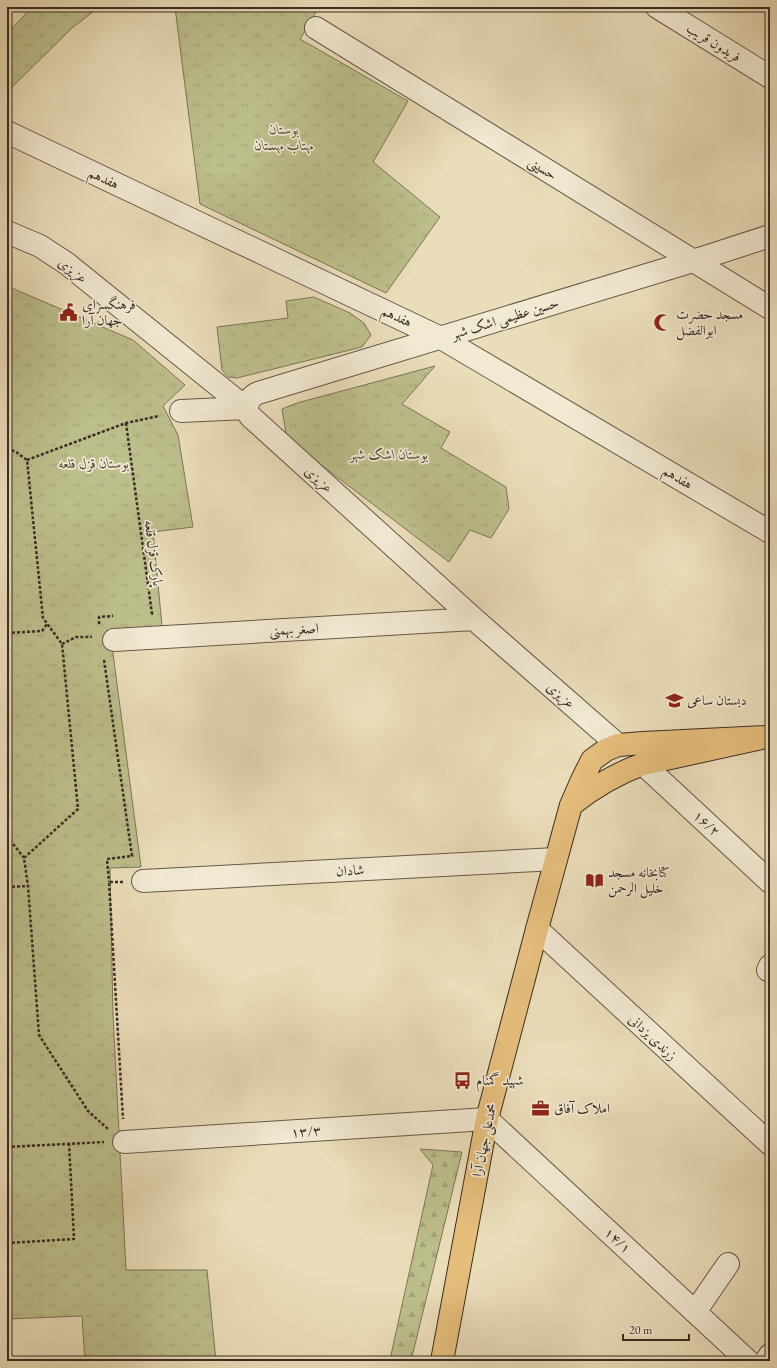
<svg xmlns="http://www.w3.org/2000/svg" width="777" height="1368" font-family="'EB Garamond',Amiri,serif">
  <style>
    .forest { fill: url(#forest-firs); stroke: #7b7658 }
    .park { fill: url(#park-tufts); stroke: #7b7658 }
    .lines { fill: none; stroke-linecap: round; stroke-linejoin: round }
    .minor-casing { stroke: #665849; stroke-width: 24 }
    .major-casing { stroke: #3a2c24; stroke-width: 24 }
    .path { stroke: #3a2c24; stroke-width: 2.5; stroke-dasharray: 3 2; stroke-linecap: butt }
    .minor { stroke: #f1e9d2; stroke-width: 22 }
    .major { stroke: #e5be7c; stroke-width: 22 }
    .labels { text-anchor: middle; stroke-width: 3.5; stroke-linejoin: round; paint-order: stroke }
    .street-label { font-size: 14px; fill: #3a2c24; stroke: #f1e9d2 }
    .park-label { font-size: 14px; font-style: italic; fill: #544939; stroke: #f1e9d2 }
    .poi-label { font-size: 14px; fill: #3a2c24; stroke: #f1e9d2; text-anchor: start }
  </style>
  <defs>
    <pattern id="forest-firs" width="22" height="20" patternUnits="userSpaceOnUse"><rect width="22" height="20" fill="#bcbf8c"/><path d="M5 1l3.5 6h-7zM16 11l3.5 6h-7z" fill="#a2a479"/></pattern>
    <pattern id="park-tufts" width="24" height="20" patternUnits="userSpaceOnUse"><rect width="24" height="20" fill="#bcbf8c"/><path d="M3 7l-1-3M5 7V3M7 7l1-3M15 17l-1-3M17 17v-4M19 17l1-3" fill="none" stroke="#a2a479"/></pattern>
  </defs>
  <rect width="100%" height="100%" fill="#eaddb9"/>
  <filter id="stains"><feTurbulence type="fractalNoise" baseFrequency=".005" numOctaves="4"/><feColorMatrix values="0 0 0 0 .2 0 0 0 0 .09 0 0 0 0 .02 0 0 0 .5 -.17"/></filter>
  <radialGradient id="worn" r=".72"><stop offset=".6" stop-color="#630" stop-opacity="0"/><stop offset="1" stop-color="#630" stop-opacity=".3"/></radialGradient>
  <path class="forest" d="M420,1149l42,3 -51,209h-9l-11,-6 42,-190z"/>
  <path class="park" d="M32,7h67l-27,21 -65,64v-58z
    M175,7h144l-19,32 108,62 -35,61 67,55 -54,76 -186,-89z
    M7,286l126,54 52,45 -22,21 15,29 15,92 -40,5 9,94 -52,5 31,236 -31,1 3,147 13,255h81l9,91h-131l-3,-45 -75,3z
    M314,297l36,16 14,10 7,12 -9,12 -125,31 -9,-1 -6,-7 -5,-43 71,-9 -2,-17z
    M435,366l-33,38 48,28 -9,16 65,39 3,22 -18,29 -21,-8 -21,32 -162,-123 -5,-30 15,-6z"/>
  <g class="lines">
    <defs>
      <path id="minor" d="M657,7l113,70
        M316,28l454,280
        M7,132l434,206 329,194
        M7,232l33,14 26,17 180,145 2,5 3,4 223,202 144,126
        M246,408c3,-8 5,-12 12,-15l435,-132 77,-25
        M181,411l65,-3
        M114,640l360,-21
        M643,764l127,118
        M143,881l413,-22
        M537,929l233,215
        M768,970l2,-4
        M124,1142l363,-23 261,242
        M695,1312l33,-48
        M766,1361l4,-6"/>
      <path id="major" d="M766,737l-123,6 -25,2 -12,5 -14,10 -10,20 -11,25c23,-18 44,-31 72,-41l123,-27 4,-1
        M442,1361l45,-242 50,-190 34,-124"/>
    </defs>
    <use href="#minor" class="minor-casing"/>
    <use href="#major" class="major-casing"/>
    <path class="path" d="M126,423l26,191h-2
      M7,448l9,4 11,8 16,158 19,26 16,165 -54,49 4,28 11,149 49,76 20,18
      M27,460l99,-37 33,-7
      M99,624v-7l14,-1
      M7,633l35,-2 5,-7
      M62,644l14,-7h16
      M104,660l28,196 -25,3 2,23
      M7,836l17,22
      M123,882h-14l14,237
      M7,887l21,-1
      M7,1147l97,-5
      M7,1243l67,-4 -5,-96"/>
    <use href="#minor" class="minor"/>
    <use href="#major" class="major"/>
  </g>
  <defs>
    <symbol id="civic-bare" viewBox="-9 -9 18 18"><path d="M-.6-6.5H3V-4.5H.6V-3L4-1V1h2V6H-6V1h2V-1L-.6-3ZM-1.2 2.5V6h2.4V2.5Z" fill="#8f2418" stroke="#f1e9d2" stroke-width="2.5" paint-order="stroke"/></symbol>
    <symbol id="mosque-bare" viewBox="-9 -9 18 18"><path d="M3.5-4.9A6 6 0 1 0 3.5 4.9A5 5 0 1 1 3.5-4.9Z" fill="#8f2418" stroke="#f1e9d2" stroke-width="2.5" paint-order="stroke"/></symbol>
    <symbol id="school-bare" viewBox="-9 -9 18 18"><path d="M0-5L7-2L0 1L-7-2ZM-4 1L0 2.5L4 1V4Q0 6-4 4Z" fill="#8f2418" stroke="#f1e9d2" stroke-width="2.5" paint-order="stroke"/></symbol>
    <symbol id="library-bare" viewBox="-9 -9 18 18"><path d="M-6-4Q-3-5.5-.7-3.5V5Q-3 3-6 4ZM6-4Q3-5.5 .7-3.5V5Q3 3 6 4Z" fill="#8f2418" stroke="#f1e9d2" stroke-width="2.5" paint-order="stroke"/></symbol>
    <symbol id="bus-bare" viewBox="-9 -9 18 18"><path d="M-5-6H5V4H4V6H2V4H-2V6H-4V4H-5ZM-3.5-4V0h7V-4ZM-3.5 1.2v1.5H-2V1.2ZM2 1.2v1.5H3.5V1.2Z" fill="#8f2418" stroke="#f1e9d2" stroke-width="2.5" paint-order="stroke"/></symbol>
    <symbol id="office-bare" viewBox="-9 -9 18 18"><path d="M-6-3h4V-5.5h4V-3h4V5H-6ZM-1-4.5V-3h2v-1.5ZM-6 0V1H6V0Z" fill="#8f2418" stroke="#f1e9d2" stroke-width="2.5" paint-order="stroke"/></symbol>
  </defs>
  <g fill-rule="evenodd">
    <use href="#civic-bare" x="56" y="300" width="25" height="25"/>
    <use href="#mosque-bare" x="650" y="310" width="25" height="25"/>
    <use href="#school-bare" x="662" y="688" width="25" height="25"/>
    <use href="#library-bare" x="582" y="868" width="25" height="25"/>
    <use href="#bus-bare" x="450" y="1068" width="25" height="25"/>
    <use href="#office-bare" x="528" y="1096" width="25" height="25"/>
  </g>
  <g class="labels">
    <g class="street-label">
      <text transform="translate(714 42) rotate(32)" y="5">فریدون قریب</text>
      <text transform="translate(543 168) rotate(32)" y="5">حسینی</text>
      <text transform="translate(104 178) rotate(25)" y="5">هفدهم</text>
      <text transform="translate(73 270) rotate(38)" y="5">عزیزی</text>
      <text transform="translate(397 316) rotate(25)" y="5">هفدهم</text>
      <text transform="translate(505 318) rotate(-17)" y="5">حسین عظیمی اشک شهر</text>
      <text transform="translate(678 477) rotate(31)" y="5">هفدهم</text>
      <text transform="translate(319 479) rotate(42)" y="5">عزیزی</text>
      <text transform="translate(154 553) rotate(82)" y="5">پارک قزل قلعه</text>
      <text transform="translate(294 629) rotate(-3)" y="5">اصغر بهمنی</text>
      <text transform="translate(561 695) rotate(41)" y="5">عزیزی</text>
      <text transform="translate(707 823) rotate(43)" y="5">۱۶/۲</text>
      <text transform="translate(350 870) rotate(-3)" y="5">شادان</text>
      <text transform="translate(653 1037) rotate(43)" y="5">زرندی یزدانی</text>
      <text transform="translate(306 1131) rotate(-4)" y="5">۱۳/۳</text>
      <text transform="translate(484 1140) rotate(-78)" y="5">محمدعلی جهان آرا</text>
      <text transform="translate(618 1240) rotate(43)" y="5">۱۴/۱</text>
    </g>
    <g class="park-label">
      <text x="284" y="134">بوستان<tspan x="284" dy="16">مهتاب مهستان</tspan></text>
      <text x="389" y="459">بوستان اشک شهر</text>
      <text x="94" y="468">بوستان قزل قلعه</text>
    </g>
    <g class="poi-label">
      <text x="82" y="309">فرهنگسرای<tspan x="82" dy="16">جهان آرا</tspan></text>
      <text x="676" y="319">مسجد حضرت<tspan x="676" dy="16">ابوالفضل</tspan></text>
      <text x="687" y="705">دبستان ساعی</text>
      <text x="608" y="877">كتابخانه مسجد<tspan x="608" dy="16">خليل الرحمن</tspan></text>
      <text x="476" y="1085">شهید گمنام</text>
      <text x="554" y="1113">املاک آفاق</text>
    </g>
  </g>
  <rect width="777" height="1368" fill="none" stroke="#eaddb9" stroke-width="24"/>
  <rect x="8" y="8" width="761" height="1352" fill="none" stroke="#3a2c24" stroke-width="2"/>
  <rect x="12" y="12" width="753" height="1344" fill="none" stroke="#3a2c24"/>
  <path d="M623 1334v6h66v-6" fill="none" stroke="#3a2c24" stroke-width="2"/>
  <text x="629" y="1334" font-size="12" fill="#3a2c24" stroke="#f1e9d2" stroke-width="3" paint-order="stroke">20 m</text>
  <rect width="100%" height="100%" filter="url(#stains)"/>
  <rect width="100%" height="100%" fill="url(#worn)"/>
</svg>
